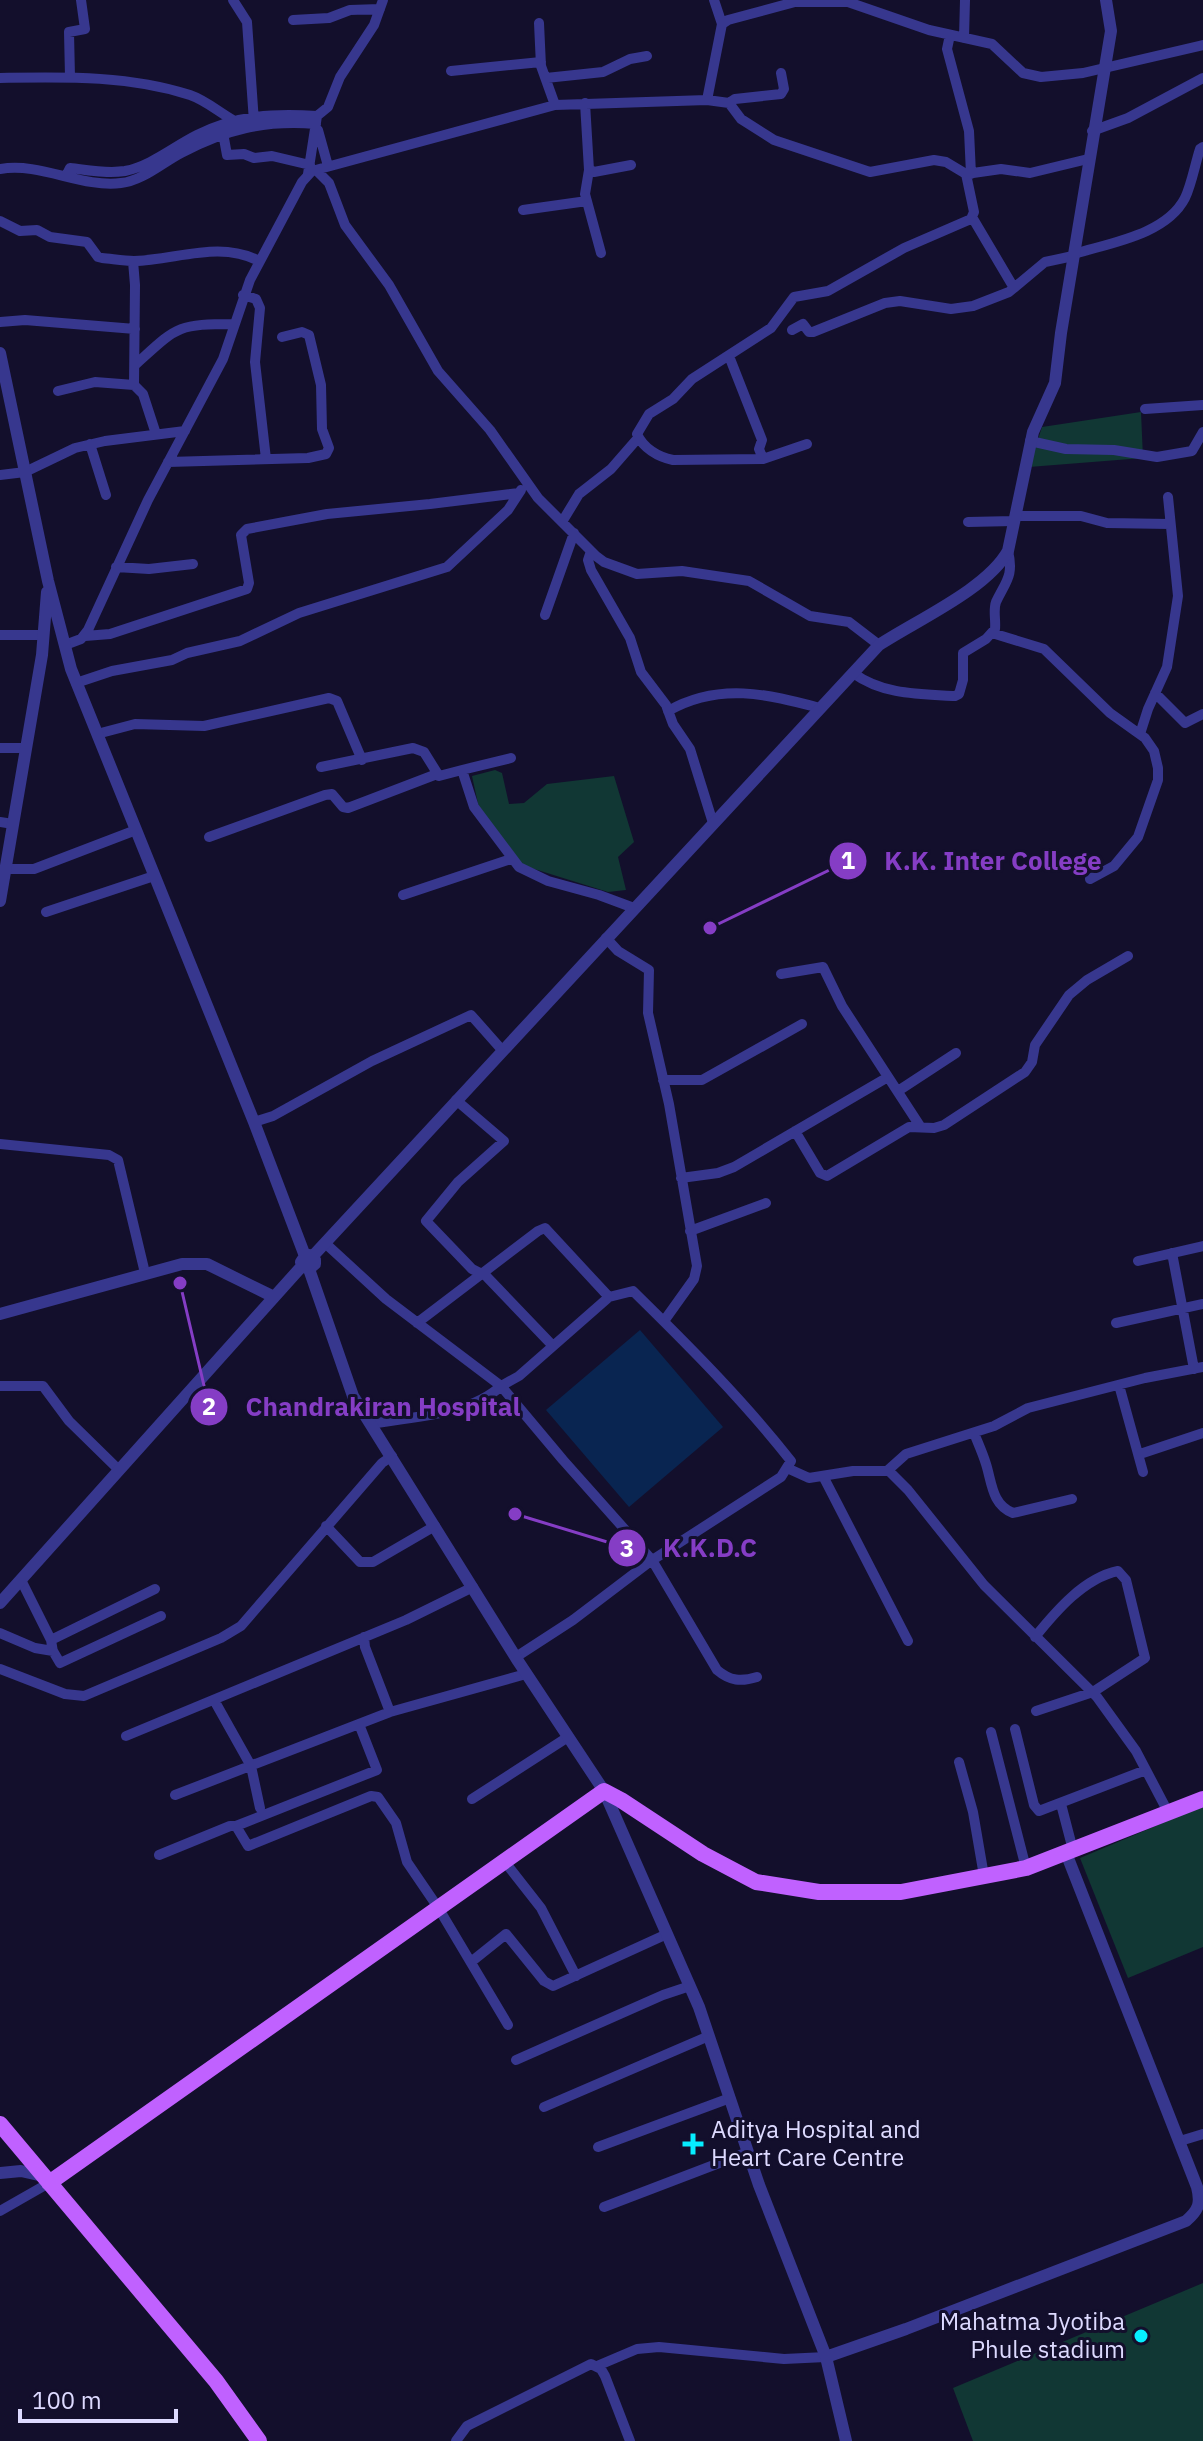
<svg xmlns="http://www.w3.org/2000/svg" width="1203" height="2441" font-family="'IBM Plex Sans',sans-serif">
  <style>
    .green { fill: #113734 }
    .water { fill: #092551 }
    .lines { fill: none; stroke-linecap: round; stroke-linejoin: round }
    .minor { stroke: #37378e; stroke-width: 10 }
    .tertiary { stroke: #37378e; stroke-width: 12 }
    .primary { stroke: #c061ff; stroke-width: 16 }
    .poi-dot { fill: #06edff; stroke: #130f2c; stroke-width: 3 }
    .labels { text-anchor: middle; stroke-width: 6; stroke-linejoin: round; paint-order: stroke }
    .poi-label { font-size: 24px; fill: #dddaff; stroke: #130f2c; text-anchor: start }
    .leader { fill: none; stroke: #853dc5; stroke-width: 3 }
    .callout-dot { fill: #853dc5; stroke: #130f2c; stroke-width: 3 }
    .mark-label { font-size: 24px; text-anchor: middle; font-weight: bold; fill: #fff }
    .callout-label { font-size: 26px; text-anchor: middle; font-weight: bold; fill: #853dc5; stroke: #130f2c; stroke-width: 6; stroke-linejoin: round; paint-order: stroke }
  </style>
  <rect width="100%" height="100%" fill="#130f2c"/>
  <path class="green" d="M1141,412l2,46 -114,9 13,-40z
    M495,770l7,3 7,31 15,-1 23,-19 67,-8 20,66 -16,15 8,33 -18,2 -93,-29 -36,-55 -7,-32z
    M1203,1806v141l-75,31 -48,-120z
    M1203,2283v158h-230l-20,-53z"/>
  <path class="water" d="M640,1330l83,97 -94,80 -83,-97z"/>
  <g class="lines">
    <path class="minor" d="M233,0l14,22 7,100
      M714,0l8,24
      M293,20l36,-2 21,-8 30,-1
      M539,23l2,43 14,39
      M950,35l-3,14 22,82 2,43
      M964,38l1,-38
      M451,71l90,-9
      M70,77l-1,-45 16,-3 -4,-29
      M0,78c64,-1 128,-3 190,17 15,5 29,17 43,25
      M546,78l57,-6 27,-13 17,-3
      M707,100l22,3 12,16 33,21 96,32 64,-12 12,2 20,12 35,-5 29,4 58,-14
      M585,103l4,67 5,2 37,-7
      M729,103l6,-4 46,-5 3,-5 -3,-16
      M318,130l10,36
      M1092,131l36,-13 75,-40
      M223,133l4,22 17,-1 10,4 18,-2 38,9
      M0,169c41,-7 81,19 121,14 21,-2 41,-20 60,-30 45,-24 83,-33 135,-29
      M316,170l13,13 16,42 44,60 49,86 52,59 48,68 58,58 8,6 33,12 45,-3 67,10 61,35 39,6 30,23
      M589,170l-4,24 16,59
      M308,174l9,-58 11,-9 12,-30 34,-52 9,-25
      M66,176l4,-8c18,2 36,6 55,3 26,-5 48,-24 72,-36 39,-20 78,-22 120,-19
      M523,210l64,-9
      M972,217l42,71
      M0,221l20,10 17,-1 13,7 37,5 11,15 4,1c11,1 22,3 32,3 42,-1 86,-21 125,0
      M1074,254c35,-11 92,-19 111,-56 7,-15 10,-34 15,-49l3,-2
      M133,261l2,24 -1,100
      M243,295l13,4 4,9 -5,54 11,97
      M0,322l25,-2 110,9
      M792,330l11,-6 6,8h4l72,-29 15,-2 51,8 22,-3 36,-14 36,-30 28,-6
      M729,356l33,84 -3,9 4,10
      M135,365c42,-38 41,-41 99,-41
      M58,391l37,-9 39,3 9,9 13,40
      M1145,409l58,-4
      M1030,441l36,8 48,1 43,7 35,-6 11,-19
      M90,444l16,51
      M807,444l-44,15 -90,1c-15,-3 -30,-12 -36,-26l12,-20 24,-15 19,-20 79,-51 23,-31 34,-6 76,-43 67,-29 3,-7 -8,-38
      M168,462l140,-4 18,-4 3,-6 -7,-19 -1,-44 -12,-50 -7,-3 -20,5
      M0,475l25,-3 50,-24 30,-7 80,-10
      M1015,516h66l26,7 63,1
      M562,522l17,-28 32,-25 27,-31
      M968,522l46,-1
      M591,551l-3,9 3,10 39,68 11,34 25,33 7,19 17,25 23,74
      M116,567l33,2 44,-5
      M545,615l29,-82
      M992,633l52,16 66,64 35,25 9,13 4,17v12l-20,57 -24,29 -24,13
      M0,635h44
      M85,636l25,-2 137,-45 2,-6 -8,-48 6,-6 80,-15 103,-10 89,-11
      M65,645l16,-6 7,-9 60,-130 75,-141 27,-79 52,-98 10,-11 243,-66 152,-5 15,-76 6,-4 67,-18h53l81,28 63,14 31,29 18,4 42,-4 120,-28
      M853,673c30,22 66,21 102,23l4,-2 4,-14v-27l23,-14 9,-10c1,-9 -2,-19 1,-27 10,-21 18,-26 12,-51
      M76,683l36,-12 60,-11 15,-7 53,-12 59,-28 148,-46 61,-57 13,-20
      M1155,693l30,30 18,-9
      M668,711c51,-29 99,-17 152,-3
      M97,734l38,-10 69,2 125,-28 8,3 25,59
      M1140,734l8,-25 19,-42 11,-71 -10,-99
      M0,748h26
      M511,758l-49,12 12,37 45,60 29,14 51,14 35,13
      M321,767l92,-19 11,4 15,24 23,-6
      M0,822l13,2
      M209,837l116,-42 7,-1 11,13 5,1 89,-34
      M6,869h28l102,-39
      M403,895l108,-36
      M46,912l108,-36
      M606,938l12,13 31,19 -1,43 21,91 28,162 -3,13 -30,42
      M781,974l42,-7 19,39 78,120
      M663,1080h39l100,-56
      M898,1091l58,-38
      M456,1100l48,41 -46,41 -32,39 46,48 14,7 67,70
      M254,1122l19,-6 99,-55 99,-46 31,35
      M795,1131l25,42 7,3 82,-49 25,1 10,-3 81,-53 7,-10 3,-17 34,-50 18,-15 41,-24
      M0,1144l109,11 9,5 27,113
      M681,1178l37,-5 16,-6 154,-90
      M690,1231l76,-28
      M325,1243l61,56 115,87c-32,30 -89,30 -130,38
      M1172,1253l22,116
      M1138,1261l65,-15
      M417,1323l121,-92 7,-3 64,69
      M1116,1323l87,-19
      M1119,1385l24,87
      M0,1386h43l26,35 50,49
      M974,1433c4,10 9,21 12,31 6,19 6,41 27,49l59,-14
      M1140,1454l63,-21
      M787,1468l22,10 44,-7h36l19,19 76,95 113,112 39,54 32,61
      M887,1471l19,-17 88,-28 34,-18 117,-30 58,-11
      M823,1476l85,165
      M326,1526l34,36h13l62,-36
      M21,1580l30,60
      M0,1633l35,15 18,3 7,12 101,-47
      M1035,1637c21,-26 49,-59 83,-66l8,9 19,78 -52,34 -57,19
      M53,1652l-2,-12 104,-51
      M516,1657l57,-37 79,-60 2,-1 127,-82 10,-16c-48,-61 -103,-116 -158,-170l-24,6 -90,79 -18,10 62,74 89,100 65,110c13,11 24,12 40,7
      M0,1669l65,25 19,2 137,-58 20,-12 141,-163 10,-7
      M214,1700l37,66 9,42
      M390,1712l136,-38
      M1015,1729l19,76 5,6 107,-41
      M991,1732l35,136
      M126,1736l280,-116 67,-33
      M959,1762l14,50 11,64
      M175,1795l215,-83 -25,-65 -1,-10
      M472,1799l96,-62
      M1061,1804l12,46
      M236,1826l141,-56 -18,-46
      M159,1855l71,-29h6l12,20 123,-50 7,1 18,26 11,39 32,47 69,116
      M505,1862l36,46 35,68
      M471,1962l35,-28 38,47 9,5 114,-52
      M516,2060l147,-65 27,-9
      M544,2107l165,-71
      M1180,2141l23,-7
      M598,2147l132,-49
      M604,2207l144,-55
      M0,2211l49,-28
      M597,2366l40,-17 22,-2 125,12 42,-2
      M456,2441l11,-15 124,-62 10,5 4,7 25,65"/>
    <path class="tertiary" d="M0,353l48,228 23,88 183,453 51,134
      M0,901l42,-246 5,-63
      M312,1257l567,-612c38,-25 108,-56 129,-94l25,-119 22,-49 6,-50 50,-302 -5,-31
      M309,1269l6,-5v-4l-6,-5 -4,1 -4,6 1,4 7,3 44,127 165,265 86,130 95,216 60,178 67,172 20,84
      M0,1314l182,-50h25l67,33
      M0,1603l302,-337
      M0,2173l21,-2 22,5
      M826,2357l80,-28 280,-108c13,-11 15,-18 11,-34l-131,-334"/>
    <path class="primary" d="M0,2124l216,257 43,60
      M49,2183l555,-392 17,9 82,54 53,28 63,10h82l125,-24 177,-69"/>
  </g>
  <g class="poi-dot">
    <path d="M689 2132h8v8h8v8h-8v8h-8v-8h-8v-8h8z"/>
    <circle cx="1141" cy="2336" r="8"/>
  </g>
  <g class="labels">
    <g class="poi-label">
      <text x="711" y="2138">Aditya Hospital and<tspan x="711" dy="28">Heart Care Centre</tspan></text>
      <text x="1125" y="2330" text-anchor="end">Mahatma Jyotiba<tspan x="1125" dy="28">Phule stadium</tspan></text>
    </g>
  </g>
  <path class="leader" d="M710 928L848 861M180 1283L209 1407M515 1514L627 1548"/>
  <g class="callout-dot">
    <circle cx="710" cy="928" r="8"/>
    <circle cx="180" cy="1283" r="8"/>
    <circle cx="515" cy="1514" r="8"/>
    <circle cx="848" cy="861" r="20"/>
    <circle cx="209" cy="1407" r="20"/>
    <circle cx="627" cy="1548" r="20"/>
  </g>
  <g class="mark-label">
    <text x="848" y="869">1</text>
    <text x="209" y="1415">2</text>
    <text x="627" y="1557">3</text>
  </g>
  <g class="callout-label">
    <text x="993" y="870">K.K. Inter College</text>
    <text x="383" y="1416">Chandrakiran Hospital</text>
    <text x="710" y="1557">K.K.D.C</text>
  </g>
  <path d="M20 2409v12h156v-12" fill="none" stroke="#dddaff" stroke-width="4"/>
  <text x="32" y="2409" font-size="24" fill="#dddaff" stroke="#130f2c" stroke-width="6" paint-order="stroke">100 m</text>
</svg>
